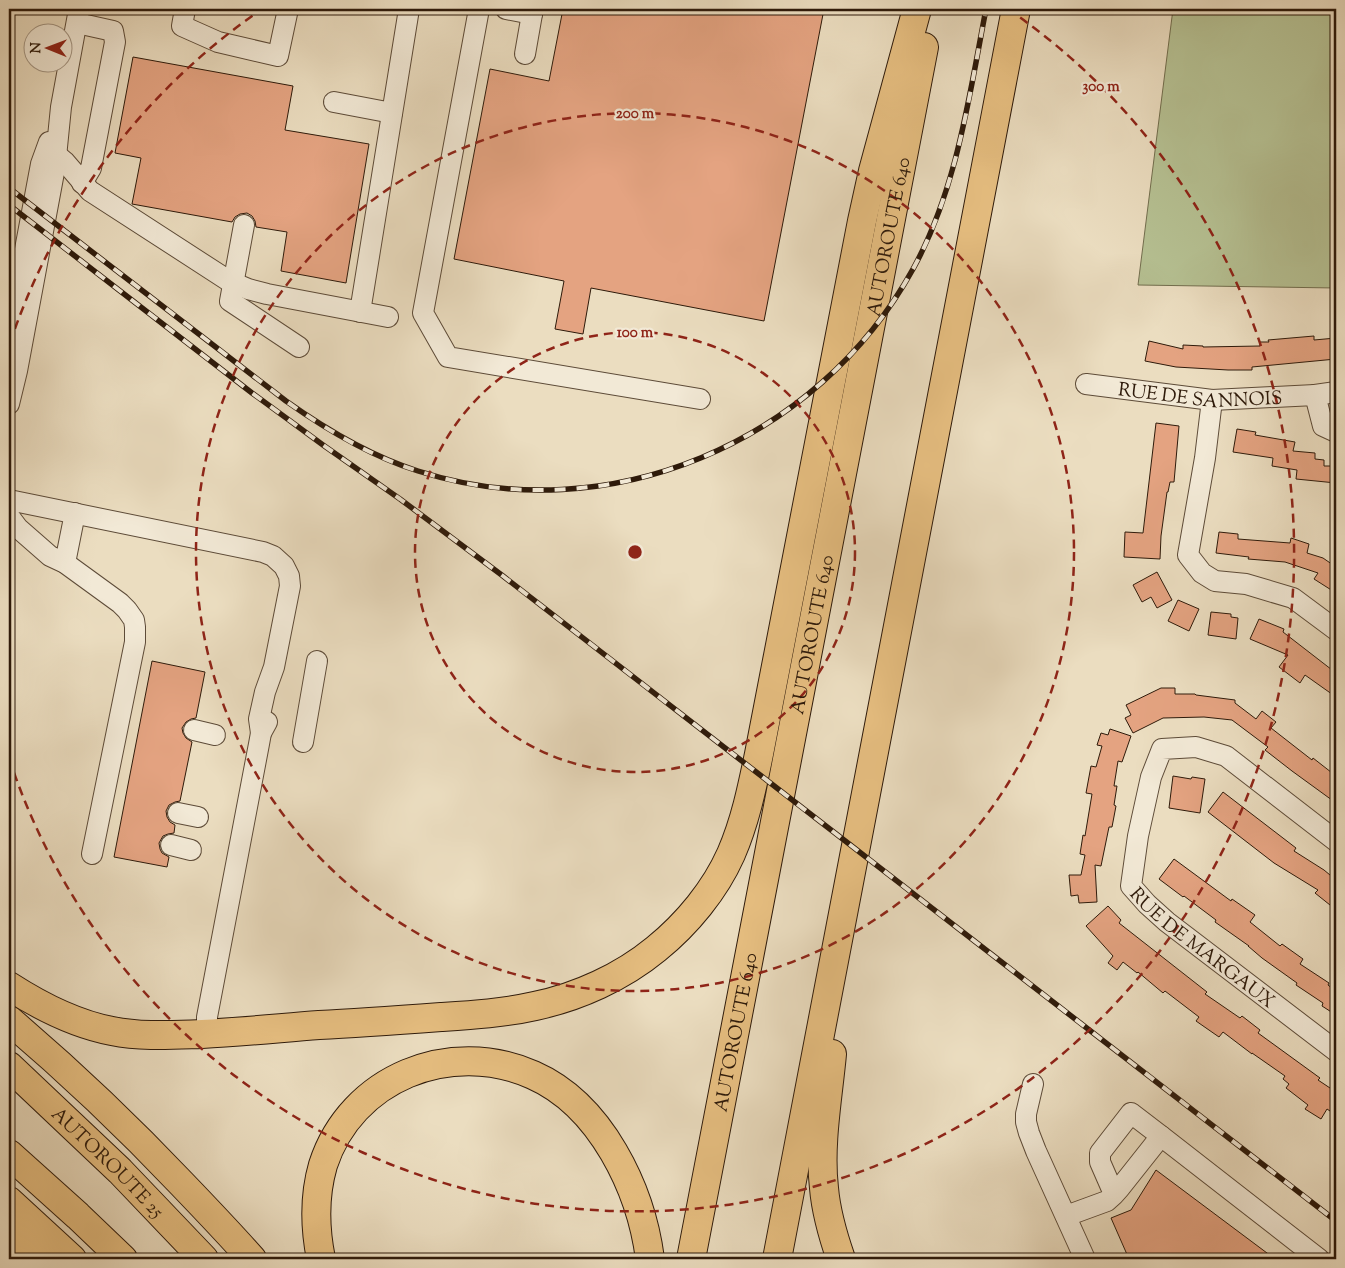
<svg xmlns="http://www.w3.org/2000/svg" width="1345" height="1268" font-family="'Sorts Mill Goudy',serif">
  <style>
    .green { fill: #b6c193; stroke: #726e4e }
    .building { fill: #e4a381; stroke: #2e1a0a }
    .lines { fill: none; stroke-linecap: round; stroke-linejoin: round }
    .minor-casing { stroke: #5d4b38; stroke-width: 22 }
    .highway-casing { stroke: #2e1a0a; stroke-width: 30 }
    .minor { stroke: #f2e9d6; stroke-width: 20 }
    .highway { stroke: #e6be80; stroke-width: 28 }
    .rail-casing { stroke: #2e1a0a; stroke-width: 5.5 }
    .rail { stroke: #f2e9d6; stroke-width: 4; stroke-dasharray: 11; stroke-linecap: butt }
    .ring { fill: none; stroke: #8f2418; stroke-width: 2.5; stroke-dasharray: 9 6 }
    .labels { text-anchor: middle; stroke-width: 4.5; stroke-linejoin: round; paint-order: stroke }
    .street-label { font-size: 19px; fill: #2e1a0a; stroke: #f2e9d6 }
    .centre { fill: #8f2418; stroke: #f2e9d6; stroke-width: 2.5 }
    .ring-label { font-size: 15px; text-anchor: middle; font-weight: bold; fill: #8f2418; stroke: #f2e9d6; stroke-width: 4.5; stroke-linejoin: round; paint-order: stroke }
  </style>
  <rect width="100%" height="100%" fill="#ebddc0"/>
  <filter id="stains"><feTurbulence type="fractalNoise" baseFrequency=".004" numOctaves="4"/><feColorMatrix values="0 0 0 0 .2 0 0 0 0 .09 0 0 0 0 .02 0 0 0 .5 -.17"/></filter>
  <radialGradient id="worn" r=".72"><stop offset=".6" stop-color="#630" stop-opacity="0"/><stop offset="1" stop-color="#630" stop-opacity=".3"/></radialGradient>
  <path class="green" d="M1173,9h163v279l-198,-3z"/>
  <path class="building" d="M563,9h261l-60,312 -173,-33 -8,46 -28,-5 9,-48 -110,-22 36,-190 59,12z
    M133,57l160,29 -8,44 84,14 -23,139 -65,-12 6,-39 -31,-5 -1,-6 -3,-5 -5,-3 -7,1 -5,3 -3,5 -100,-18 9,-46 -26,-5z
    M1314,336v4l22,-2v21l-84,8v3h-24l-52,-3 -31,-6 4,-20 34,8v-4l20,1v1l57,-1v-4h9l-1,-2z
    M1156,423l23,3 -5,56h-4l-2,10h-1l-6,44 -1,23 -36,-2 1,-25 18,1z
    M1237,429l19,3 -1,3 40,7 -2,9 22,2v6l9,1v6h12v17l-40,-4 1,-9 -25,-4 1,-8 -40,-6z
    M1219,532l19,2v5l52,4 1,-5 18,6 -2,9 16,5 13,9v26l-22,-14 4,-6 -33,-11 -37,-3 1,-2 -33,-4z
    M1157,572l15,28 -15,8 -6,-11 -9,5 -9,-17z
    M1178,600l21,9 -10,22 -21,-10z
    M1211,612l20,2v3l7,1 -2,21 -28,-4z
    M1259,619l25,10 -1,3 53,41v24l-31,-22 -5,8 -21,-16 9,-12 -38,-16z
    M152,661l53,11 -9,46 -5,1 -5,3 -4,6 1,5 3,5 6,4 -12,59 -5,1 -6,3 -3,6 1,6 3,5 5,3 -1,8 -6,1 -5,2 -4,7 1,6 2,4 7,4 -2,10 -53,-10z
    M1161,688h14v6h20l1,1 39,5v3l21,16 6,-8 14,11 -5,6 41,32 1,-2 23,18v27l-44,-32 -27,-21 3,-3 -36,-27 -28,-3 -41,1 -30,15 -8,-15 6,-3 -5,-10z
    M1110,729l21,7 -9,26 -4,-1 -4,25h3l-3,19 2,1 -4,21h-3l-8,39 -6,-1 2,37 -18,1 -1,-8 -7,1 -2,-21h12l4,-20 -5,-1 3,-19 2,1 7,-42 -6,-1 5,-27 5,1 6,-21 -5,-1 4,-12 7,2z
    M1173,776l18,3 1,-2 13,2 -5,34 -31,-5z
    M1223,792l73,56 -2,3 30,19 12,10v17l-6,8 -15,-12 3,-3 -44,-27 -66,-51z
    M1174,859l57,42 1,-2 23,16 -5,7 30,24 2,-2 21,15 -3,5 29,19 -1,2 5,4 3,-6v32l-14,-9 1,-3 -27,-18 1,-2 -35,-25 -14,-12h1l-34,-24 1,-2 -32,-24 -1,1 -24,-18z
    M1108,906l13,14 -2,3 88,69 -2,2 35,24 2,-2 18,14 -2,3 62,45 -2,2 18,12v23l-9,-6 -6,10 -16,-10 3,-4 -22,-17 3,-4 -6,-5 2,-3 -33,-23v1l-29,-22 -4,5 -23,-16 3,-4 -34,-26 -2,2 -25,-21 -1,1 -14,-11 -6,8 -9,-7 5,-7 -27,-30z
    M1156,1170l119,89h-146l-18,-41 20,-8z"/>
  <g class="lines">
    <defs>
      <g id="minor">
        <path d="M185,9l-3,17 36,16 60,14 10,-47"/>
        <path d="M479,9l-56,304 25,44 252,42"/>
        <path d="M506,9l26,5 1,-5"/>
        <path d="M77,23l36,8 2,11 -24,126 -9,15"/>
        <path d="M525,54l7,-40"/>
        <path d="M334,102l58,11"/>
        <path d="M46,155l13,2 6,5 25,29 139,90 19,8 19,5 121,23"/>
        <path d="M244,225l-14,76 69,46"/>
        <path d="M360,312l49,-303"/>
        <path d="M9,335l32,-171 8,-22"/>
        <path id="s1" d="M1086,384l126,16 103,-5 8,31 13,6"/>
        <path d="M1315,395l21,-3"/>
        <path d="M1212,400l-7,58 -17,97 14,18 13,8 31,3 47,14 43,32"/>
        <path d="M9,404l8,-33 38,-204 6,-60 18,-98"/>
        <path d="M9,500l254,52 10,4 11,10 5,10 1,10 -16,81 -9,25 -6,27 2,14"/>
        <path d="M9,516l9,12 32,28 15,7 55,40 7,7 7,10 1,7v15l-43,212"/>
        <path d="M65,563l10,-50"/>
        <path d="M194,730l21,5"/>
        <path d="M303,742l14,-81"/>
        <path d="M178,813l20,4"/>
        <path id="s2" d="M1336,841l-110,-85 -30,-9 -34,2 -11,28 -13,59 -7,50 16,18 20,18 169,129"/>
        <path d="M171,845l20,5"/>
        <path d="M207,1034v-17l52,-273 2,-11 6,-11"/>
        <path d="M1033,1084l-7,30v8l3,11 7,18 49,108"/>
        <path d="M1161,1136l158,123"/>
        <path d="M1066,1216l41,-15c5,-4 8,-7 12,-12l42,-53 -30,-23 -31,40v9l14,32"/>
      </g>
      <g id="highway">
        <path d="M9,986c31,20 66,38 103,45 29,6 59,4 90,3 39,-2 78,-6 117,-9 40,-2 81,-5 122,-8 31,-2 63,-4 94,-11 43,-9 87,-29 121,-57 31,-25 59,-59 75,-95 14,-32 21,-66 28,-100l103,-533 11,-50 44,-162"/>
        <path d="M9,1020c60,51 118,106 173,164 24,25 47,49 70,75"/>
        <path d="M832,1054c-4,43 -13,91 -8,134 2,24 9,48 17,71"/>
        <path id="s3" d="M9,1066l111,105 84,88"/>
        <path d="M9,1154l69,62 45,43"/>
        <path d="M9,1201l63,58"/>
        <path d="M9,1230l27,29"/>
        <path d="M321,1259c-6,-30 -7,-63 2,-94 28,-87 127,-127 210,-90 68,30 108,114 117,184"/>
        <path id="s4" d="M691,1259l233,-1212"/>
        <path d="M777,1259l239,-1250"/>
      </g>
    </defs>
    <use href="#minor" class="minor-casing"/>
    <use href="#highway" class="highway-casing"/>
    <use href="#minor" class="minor"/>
    <use href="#highway" class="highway"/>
    <defs>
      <path id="rail" d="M9,188l277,213c41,29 84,55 132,70 190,61 400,-29 495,-202 44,-80 56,-172 73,-260
        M9,205l243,188 71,52 77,54 103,77 833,645"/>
    </defs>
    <use href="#rail" class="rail-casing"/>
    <use href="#rail" class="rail"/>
  </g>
  <g class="ring">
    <circle cx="635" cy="552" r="220"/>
    <circle cx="635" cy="552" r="439"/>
    <path d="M10 343A659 659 0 0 1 262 9M1008 9A659 659 0 1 1 10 761"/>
  </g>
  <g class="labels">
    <g class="street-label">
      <text dy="7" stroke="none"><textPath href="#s4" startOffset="1041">AUTOROUTE 640</textPath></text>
      <text dy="7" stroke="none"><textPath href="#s1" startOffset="115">RUE DE SANNOIS</textPath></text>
      <text dy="7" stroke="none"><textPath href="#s4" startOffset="636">AUTOROUTE 640</textPath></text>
      <text dy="7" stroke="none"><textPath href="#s2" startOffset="440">RUE DE MARGAUX</textPath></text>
      <text dy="7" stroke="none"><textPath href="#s4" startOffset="231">AUTOROUTE 640</textPath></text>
      <text dy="7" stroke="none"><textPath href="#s3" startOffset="138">AUTOROUTE 25</textPath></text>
    </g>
  </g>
  <circle cx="635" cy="552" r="8" class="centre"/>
  <g class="ring-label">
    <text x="1101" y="91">300 m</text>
    <text x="635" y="118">200 m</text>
    <text x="635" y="337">100 m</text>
  </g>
  <rect width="1345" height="1268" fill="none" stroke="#ebddc0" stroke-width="30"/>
  <rect x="10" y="10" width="1325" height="1248" fill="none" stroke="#2e1a0a" stroke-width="2.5"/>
  <rect x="15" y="15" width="1315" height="1238" fill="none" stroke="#2e1a0a"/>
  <g transform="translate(48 48) rotate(271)"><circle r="24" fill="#f2e9d6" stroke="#a49684"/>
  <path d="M0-4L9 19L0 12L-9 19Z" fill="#8f2418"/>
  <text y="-8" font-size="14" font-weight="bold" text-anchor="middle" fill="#2e1a0a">N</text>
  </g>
  <rect width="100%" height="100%" filter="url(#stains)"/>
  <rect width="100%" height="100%" fill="url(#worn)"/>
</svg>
